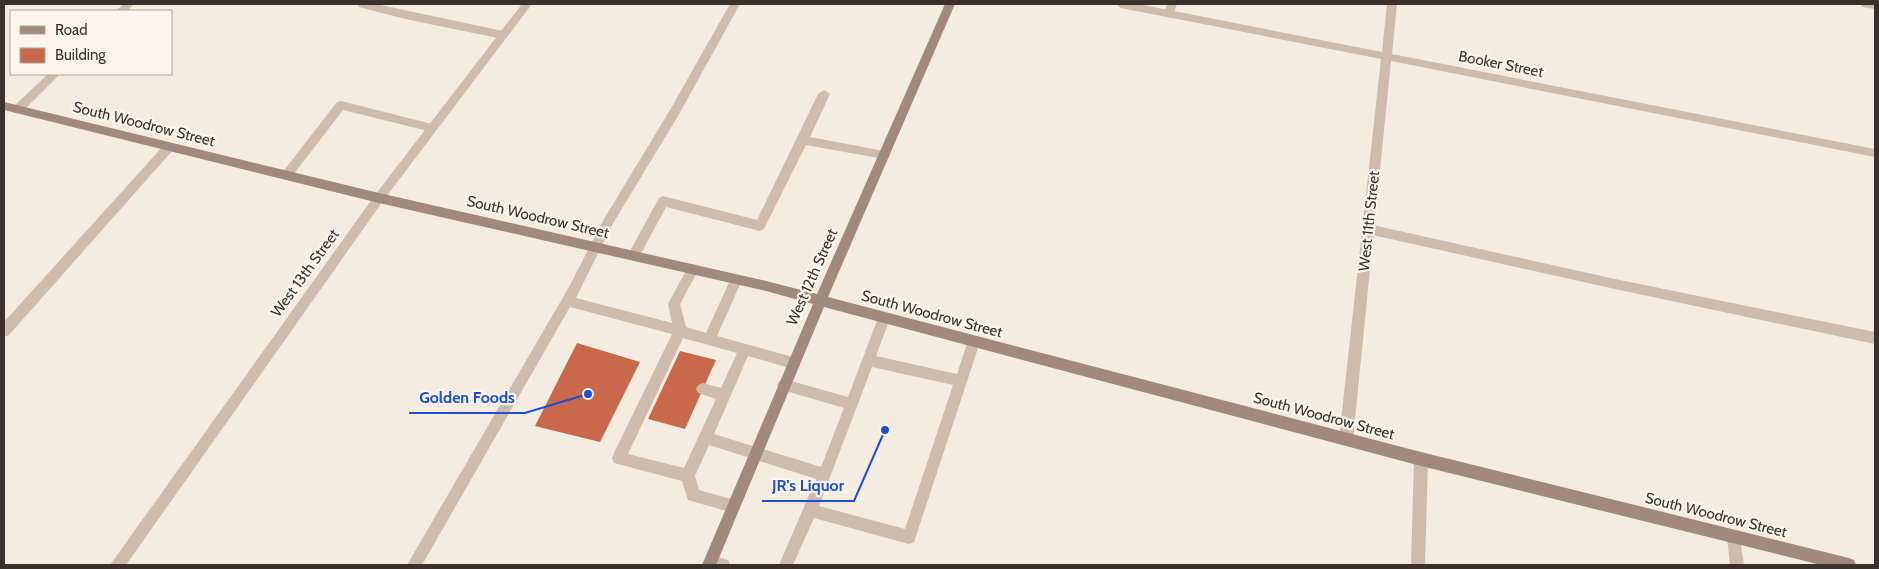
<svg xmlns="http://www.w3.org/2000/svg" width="1879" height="569" font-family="Cabin,sans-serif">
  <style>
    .building { fill: #c8694b }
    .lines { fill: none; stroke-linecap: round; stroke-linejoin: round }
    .lane { fill: #cdbbac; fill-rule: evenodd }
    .street { fill: #cdbbac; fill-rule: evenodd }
    .secondary { fill: #a18a7d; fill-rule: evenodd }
    .labels { text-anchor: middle; stroke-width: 4.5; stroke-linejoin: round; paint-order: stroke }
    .street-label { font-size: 15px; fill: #3b302b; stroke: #fbf5ee }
    .leader { fill: none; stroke: #1d4ed8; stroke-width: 2 }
    .callout-dot { fill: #1d4ed8; stroke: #fbf5ee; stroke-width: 2 }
    .callout-label { font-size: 16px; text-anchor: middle; font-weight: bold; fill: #1d4ed8; stroke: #fbf5ee; stroke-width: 4.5; stroke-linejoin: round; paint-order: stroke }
  </style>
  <rect width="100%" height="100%" fill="#f4ebe1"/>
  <path class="building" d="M577,343l63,19 -40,80 -65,-16z
    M680,351l36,9 -31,69 -37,-10z"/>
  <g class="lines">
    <path class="lane" d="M358,4h18l127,27 5,4 -5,4 -98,-20 -46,-12z
      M730,4h10l-62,112 -66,109 -36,73 96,25 -4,-19 21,-39 4,-1 4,1 2,4 -19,35 6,23 20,6 26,-57 4,-1 4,1 2,4 -25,56 76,21 5,2 2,4 -2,4 -5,2 -45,-13 -34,78 107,33 23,-59 -65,-19 -2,-4 2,-4 5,-2 64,18 30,-79 1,-4 5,-2 5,2 1,4 -14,38 81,18 12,-36 5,-2 5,2 1,4 -66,200 -5,2 -95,-26 -21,47h-14l37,-86 -107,-34 -14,31 4,14 39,11 2,5 -2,5 -5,2 -45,-13 -6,-19 -68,-18 -2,-5 2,-5 58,-119 -102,-27 -148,258h-15l162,-278 35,-68 66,-109zM683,338l54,15 -16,35 -18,-5 -5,2 -2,4 2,4 18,6 -32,69 -56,-14zM872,367l81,18 -48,144 -86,-23z
      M1167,4h10l-4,13 -4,1 -5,-4z
      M1861,4h14v5l-13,-2z
      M824,90l6,4 -20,43 74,14 4,1 2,3 -2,3 -4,1 -78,-14 -42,84 -4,2 -94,-24 -28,52h-8l-2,-4 2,-4 29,-53 4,-2 94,24 61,-126z
      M341,101l91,23 6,4 -6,4 -89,-22 -53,69h-8l-2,-3 2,-3 55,-71z
      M169,143l4,1 2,3 -2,3 -164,185 -5,2v-15l161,-178z
      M1368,224l247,55 260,53v12l-260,-55 -247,-55 -4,-2 -2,-3 2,-3z
      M1734,530l5,2 5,33h-14l-3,-28 2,-5z
      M711,555l17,5 2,5h-25l-1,-3 2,-5z"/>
    <path class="street" d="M123,4h11l-7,7h-11z
      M522,4h10l-149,197 -257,364h-16l265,-370z
      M1116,4h22l244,48 5,-48h10l-5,50 483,95v8l-484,-96 -38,378 -2,4 -5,2 -5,-2 -2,-4 42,-380 -260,-51z
      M48,74h12l-38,38h-8l-2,-3 2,-3z
      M1421,452l5,2 2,5 -3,106h-14l3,-106 2,-5z"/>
    <path class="secondary" d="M945,4h10l-127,293 593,155 428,106 5,2 2,5h-35l-400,-99 -597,-159 -108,258h-14l111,-261 -47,-13 -387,-88 -375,-93v-8l375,91 387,88 51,13z"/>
  </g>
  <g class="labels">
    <g class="street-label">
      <text transform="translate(1501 64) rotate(11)" y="5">Booker Street</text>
      <text transform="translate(144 124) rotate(14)" y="5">South Woodrow Street</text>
      <text transform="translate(538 217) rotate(13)" y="5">South Woodrow Street</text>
      <text transform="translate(1369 221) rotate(-84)" y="5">West 11th Street</text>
      <text transform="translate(305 273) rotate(-54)" y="5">West 13th Street</text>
      <text transform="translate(812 277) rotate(-66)" y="5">West 12th Street</text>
      <text transform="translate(932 314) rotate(15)" y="5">South Woodrow Street</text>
      <text transform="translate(1324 416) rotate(15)" y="5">South Woodrow Street</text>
      <text transform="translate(1716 515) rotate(14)" y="5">South Woodrow Street</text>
    </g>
  </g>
  <path class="leader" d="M588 394L525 413H409M885 430L854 501H762"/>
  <g class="callout-dot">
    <circle cx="588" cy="394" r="5"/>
    <circle cx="885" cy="430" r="5"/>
  </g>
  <g class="callout-label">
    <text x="467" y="403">Golden Foods</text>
    <text x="808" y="491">JR's Liquor</text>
  </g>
  <rect width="1879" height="569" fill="none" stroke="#3b302b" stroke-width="10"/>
  <rect x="10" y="10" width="162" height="65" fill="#fbf5ee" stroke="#aea6a0"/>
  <rect x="20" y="26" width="25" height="8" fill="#a18a7d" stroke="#aea6a0"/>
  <text x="55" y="35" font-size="15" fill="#3b302b">Road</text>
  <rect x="20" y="48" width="25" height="15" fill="#c8694b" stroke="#aea6a0"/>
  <text x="55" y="60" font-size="15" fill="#3b302b">Building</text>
</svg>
